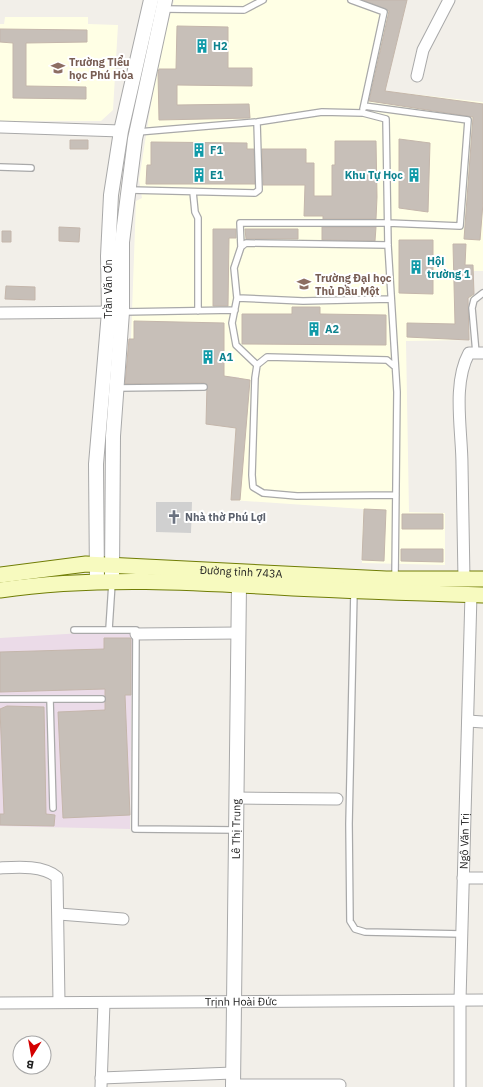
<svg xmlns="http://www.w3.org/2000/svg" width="483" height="1087" font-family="'IBM Plex Sans',sans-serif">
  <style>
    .industrial { fill: #ebdbe8 }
    .education { fill: #ffffe5 }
    .religious { fill: #d0d0d0 }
    .building { fill: #c7bfb8; stroke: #c4b6ab }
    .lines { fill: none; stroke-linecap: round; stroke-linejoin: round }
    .service-casing { stroke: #a9a9a9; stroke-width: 8 }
    .minor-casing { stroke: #a9a9a9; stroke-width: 13 }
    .tertiary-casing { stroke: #a9a9a9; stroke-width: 16 }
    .secondary-casing { stroke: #707d05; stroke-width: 17 }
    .service { stroke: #fff; stroke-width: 5.5 }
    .minor { stroke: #fff; stroke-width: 11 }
    .tertiary { stroke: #fff; stroke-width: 14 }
    .secondary { stroke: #f7fabf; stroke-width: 15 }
    .labels { text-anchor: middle; stroke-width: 4; stroke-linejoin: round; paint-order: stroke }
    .culture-label { font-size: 11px; font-weight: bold; fill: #0d838f; stroke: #fff; text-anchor: start }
    .education-label { font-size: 11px; font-weight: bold; fill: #785e54; stroke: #fff; text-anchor: start }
    .street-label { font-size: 11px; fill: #222; stroke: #fff }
    .worship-label { font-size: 11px; font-weight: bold; fill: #5b616d; stroke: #fff; text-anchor: start }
  </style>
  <rect width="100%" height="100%" fill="#f2efe9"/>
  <path class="industrial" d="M132,630l-2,199 -130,-3v-188z"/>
  <path class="education" d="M174,0h233l-22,91 98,11v169h-9v27h-6l1,42 -63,1 3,171 36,1v52l-83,-2 1,-54 -132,-9 8,-123 -15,-1 -93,-37 5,-138 6,-3 -3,-18 11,-70 8,-47z
    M5,17h83v7l30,1 -5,85 -12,11h-101v-97h4z"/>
  <path class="religious" d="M156,502h36l-1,31 -35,-1z"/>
  <path class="building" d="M363,0h44l-22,91 98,13v99l-3,37 -16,-1 9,-122 -104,-16 20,-90z
    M177,26l51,1v41h24v18l-75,-1v20l72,-1 1,14 -91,2 -1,-48 1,-3h17z
    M0,29l87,1v12l-61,1v43l60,1v12l-73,-1v-55l-13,-1z
    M399,139l31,4 -2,69 -29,-4z
    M70,140h18v9h-18z
    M335,141h41l1,56 -1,22h-53v-3h-19l1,-31h-42l-1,-36h44v14h8v33h18v-31h3z
    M151,142l96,1v6h7l1,35h-109l1,-19h4z
    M59,227l21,1 -1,14 -20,-1z
    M322,227h54l-1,14 -53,-1z
    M213,229h23v9h-7l-1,68h-15z
    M245,229h53v10h-52z
    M2,231h9v11h-9z
    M399,240h34v54l-34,-1z
    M453,244h13l-1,21h8l1,29 -6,4 1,42 -62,-3v-14l48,1z
    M6,286l29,1v13l-30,-1z
    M292,307h28v7l66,1v30l-144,-1v-30h50z
    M134,321l90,2v53l26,4 -10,120h-9l5,-72 -30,-4 1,-39 -3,-2 -79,1 4,-45h5z
    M364,509l22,1 -2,51 -22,-1z
    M402,514h41v15h-41z
    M401,549h42v13l-42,-1z
    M104,638h27v57h-6l5,120 -67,3 -5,-106 47,-2v-21l-105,3v-40l104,-3z
    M7,706l37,1 2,107 9,1 -1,11 -54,-1v-11h4l-4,-105z"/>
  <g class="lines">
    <defs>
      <path id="service" d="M351,0l33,12 -21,97
        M164,9l80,1 19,-10
        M138,132l119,-10 65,-10 41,1 23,6 2,126 9,147 -2,186
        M0,167l31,1
        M130,190l125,3 4,-3 -2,-68
        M193,192l2,20 3,6v93
        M241,247l-1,-24h148l72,3 8,-106 -104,-14
        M237,298l66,3 88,-2
        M122,312l113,-2
        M476,353l-4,-45 2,-8 9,-7
        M257,365l-21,-20 -4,-22 5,-25 -3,-30 7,-21 5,-4 142,2
        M394,366l-7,-6 -120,-3 -10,8 -2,13 -3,97 1,12 10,6 34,3 99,-1
        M117,388l87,-1
        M354,591l-5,233 1,97 5,8 10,3 97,2
        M109,629l3,-46
        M74,630h62l-1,199 101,1
        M0,699h102
        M50,699l3,109"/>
      <g id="minor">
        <path d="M417,76l6,-26 26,-50"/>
        <path d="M0,127l121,4"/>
        <path d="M0,313l115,-1"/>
        <path d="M464,579c-1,-38 -1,-76 -2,-114 0,-34 -10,-81 7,-112h14"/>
        <path d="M136,634l102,-1"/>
        <path d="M468,721l15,1"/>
        <path d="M236,798l101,1"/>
        <path d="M0,868c18,-1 42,-3 57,9l2,125"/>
        <path d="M463,878h20"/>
        <path d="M59,914l64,5"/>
        <path id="s1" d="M0,1003l483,-3"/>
        <path d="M101,1078l132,-5"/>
        <path d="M233,1085h107"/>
        <path d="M101,1087l3,-84"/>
        <path id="s2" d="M460,1087v-87l11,-406"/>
      </g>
      <g id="tertiary">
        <path d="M112,576l1,-140 9,-124v-70l13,-103 30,-139"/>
        <path d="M97,581l-1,-117 13,-152 -1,-56 3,-61 10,-64 30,-131"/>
        <path id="s3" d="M233,1087l6,-502"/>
      </g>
      <g id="secondary">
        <path id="s4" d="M0,575l86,-11 300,15h97"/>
        <path d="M0,590c97,-14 195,-8 293,-2 63,3 126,5 190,7"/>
      </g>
    </defs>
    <use href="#service" class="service-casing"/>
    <use href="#minor" class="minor-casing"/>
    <use href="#tertiary" class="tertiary-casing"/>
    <use href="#secondary" class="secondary-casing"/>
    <use href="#service" class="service"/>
    <use href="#minor" class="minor"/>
    <use href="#tertiary" class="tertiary"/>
    <use href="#secondary" class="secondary"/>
  </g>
  <defs>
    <symbol id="building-bare" viewBox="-9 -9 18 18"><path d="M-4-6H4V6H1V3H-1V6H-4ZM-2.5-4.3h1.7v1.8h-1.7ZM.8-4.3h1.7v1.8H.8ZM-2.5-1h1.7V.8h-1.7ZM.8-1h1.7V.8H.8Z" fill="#0f9aa8" stroke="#fff" stroke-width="2.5" paint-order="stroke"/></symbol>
    <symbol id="school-bare" viewBox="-9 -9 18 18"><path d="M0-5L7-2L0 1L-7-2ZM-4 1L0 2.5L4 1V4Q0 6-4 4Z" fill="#8d6e63" stroke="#fff" stroke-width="2.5" paint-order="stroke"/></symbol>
    <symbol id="university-bare" viewBox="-9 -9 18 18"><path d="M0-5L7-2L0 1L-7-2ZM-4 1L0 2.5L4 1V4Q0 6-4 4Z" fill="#8d6e63" stroke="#fff" stroke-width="2.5" paint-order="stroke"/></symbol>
    <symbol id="church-bare" viewBox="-9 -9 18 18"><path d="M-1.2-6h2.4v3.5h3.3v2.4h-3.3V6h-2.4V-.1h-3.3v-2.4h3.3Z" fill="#6b7280" stroke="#fff" stroke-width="2.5" paint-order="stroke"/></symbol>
  </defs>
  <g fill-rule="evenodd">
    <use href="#building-bare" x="192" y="36" width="20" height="20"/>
    <use href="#school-bare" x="48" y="58" width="20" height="20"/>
    <use href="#building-bare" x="189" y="140" width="20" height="20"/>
    <use href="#building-bare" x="189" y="165" width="20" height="20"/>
    <use href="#building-bare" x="404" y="165" width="20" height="20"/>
    <use href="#building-bare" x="406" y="257" width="20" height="20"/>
    <use href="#university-bare" x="294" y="274" width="20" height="20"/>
    <use href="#building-bare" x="304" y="319" width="20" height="20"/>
    <use href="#building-bare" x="198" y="347" width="20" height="20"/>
    <use href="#church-bare" x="164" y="507" width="20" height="20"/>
  </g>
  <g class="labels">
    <g class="culture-label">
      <text x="213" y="50">H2</text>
      <text x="210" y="154">F1</text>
      <text x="210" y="179">E1</text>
      <text x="403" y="179" text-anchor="end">Khu Tự Học</text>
      <text x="427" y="265">Hội<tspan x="427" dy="13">trường 1</tspan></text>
      <text x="325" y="333">A2</text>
      <text x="219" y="361">A1</text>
    </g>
    <g class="education-label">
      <text x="69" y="66">Trường Tiểu<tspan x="69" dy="13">học Phú Hòa</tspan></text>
      <text x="315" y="282">Trường Đại học<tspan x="315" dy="13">Thủ Dầu Một</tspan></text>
    </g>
    <g class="street-label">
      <text transform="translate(108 289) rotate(-90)" y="4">Trần Văn Ơn</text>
      <text dy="4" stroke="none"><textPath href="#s4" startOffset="242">Đường tỉnh 743A</textPath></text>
      <text dy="4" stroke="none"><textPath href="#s3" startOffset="258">Lê Thị Trung</textPath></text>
      <text dy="4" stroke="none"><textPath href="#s2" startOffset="246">Ngô Văn Trị</textPath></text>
      <text dy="4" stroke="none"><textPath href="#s1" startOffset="241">Trịnh Hoài Đức</textPath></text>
    </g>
    <g class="worship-label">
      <text x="185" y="521">Nhà thờ Phú Lợi</text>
    </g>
  </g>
  <g transform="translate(32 1055) rotate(191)"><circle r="19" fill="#ffffff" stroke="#a7a7a7"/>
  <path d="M0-3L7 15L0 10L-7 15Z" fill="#d40000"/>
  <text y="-6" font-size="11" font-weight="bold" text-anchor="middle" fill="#222222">B</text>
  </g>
</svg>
